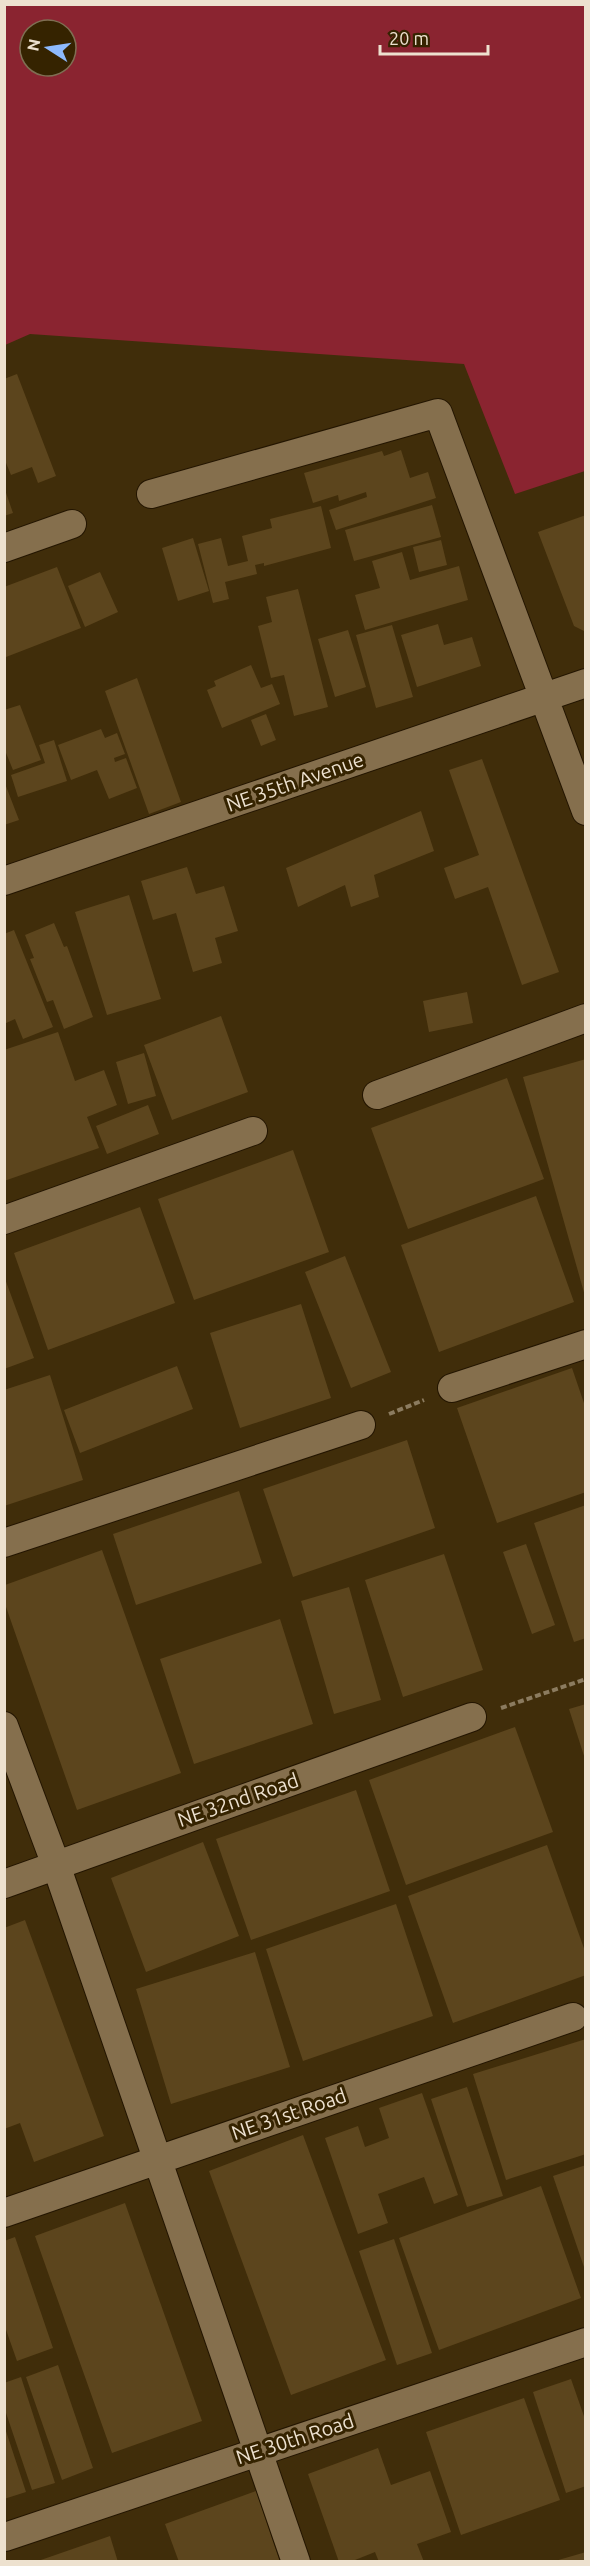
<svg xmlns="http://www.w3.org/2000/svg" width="590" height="2566" font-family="Ubuntu,sans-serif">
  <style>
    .green { fill: #8a2430; fill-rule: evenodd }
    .building { fill: #5c451d }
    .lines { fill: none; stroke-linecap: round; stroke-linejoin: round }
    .minor-casing { stroke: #231500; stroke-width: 30 }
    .path { stroke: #8b7b5f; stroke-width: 4; stroke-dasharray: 6 3; stroke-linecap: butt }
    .minor { stroke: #856f4d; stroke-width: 28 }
    .labels { text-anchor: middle; stroke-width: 6; stroke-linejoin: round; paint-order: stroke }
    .street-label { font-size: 20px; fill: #ede1cf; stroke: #352300 }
  </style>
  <rect width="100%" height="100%" fill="#402d0a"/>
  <path class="green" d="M5,4l580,1v466l-70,23 -51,-130 -434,-30 -25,11zM30,30h36v36h-36z"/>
  <path class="building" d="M17,374l39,102 -18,7 -6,-16 -21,8 -7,-17v-79z
    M401,450l9,28 18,-6 8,26 -100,32 -7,-20 38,-13 -1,-5 -27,9 -1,-6 -25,8 -9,-30 78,-22 2,5z
    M4,487l9,26 -9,3z
    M432,505l9,32 -87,24 -9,-31z
    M321,506l10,42 -67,18v-3l-9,2 2,9 -32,8 4,17 -16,4 -15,-59 23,-6 7,28 20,-5 -6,-25 30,-8 -2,-9z
    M586,515v117l-12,-6 -36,-94z
    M193,538l16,53 -31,10 -16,-53z
    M441,540l6,25 -28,7 -6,-25z
    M402,552l8,28 49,-14 9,34 -103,30 -10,-35 25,-7 -8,-27z
    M57,567l24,61 -75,29 -2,-70z
    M100,572l18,40 -33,15 -17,-41z
    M298,589l30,118 -34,9 -10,-41 -13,3 -13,-52 14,-4 -6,-25z
    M438,624l6,21 28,-8 9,29 -64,21 -16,-52z
    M392,625l21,72 -37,11 -20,-73z
    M348,630l18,57 -31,10 -17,-58z
    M251,665l10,23 11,-4 8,20 -58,24 -15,-38 9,-4 -2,-5z
    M137,678l44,124 -32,12 -44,-123z
    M20,705l21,55 -28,10 -9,-22v-38z
    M266,714l10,26 -15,6 -10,-26z
    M101,729l4,9 12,-5 8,21 -11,4 1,4 11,-4 11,30 -28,11 -12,-29 -26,10 -13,-35z
    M54,740l13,41 -49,16 -7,-22 34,-12 -6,-18z
    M482,759l77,213 -37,13 -34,-98 -33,12 -11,-31 35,-13 -30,-85z
    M4,781l15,39 -15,5z
    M421,811l13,40 -60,24 5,22 -28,10 -6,-22 -47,22 -12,-39z
    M187,867l9,27 28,-8 14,45 -23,7 7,25 -29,9 -17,-59 -23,7 -12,-39z
    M129,895l32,104 -54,16 -32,-103z
    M54,923l10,24 3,-1 26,71 -29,12 -11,-29 -6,2 -17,-43 4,-1 -9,-23z
    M14,930l39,97 -30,12 -8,-20 -11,5v-90z
    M467,992l6,31 -44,9 -6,-31z
    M221,1016l27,76 -76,28 -28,-75z
    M58,1032l17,49 29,-11 13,35 -30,12 12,31 -95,33v-131z
    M144,1053l12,43 -28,8 -12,-42z
    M586,1059v237h-1l-62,-219z
    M507,1078l37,101 -136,50 -37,-101z
    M148,1105l11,29 -52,20 -11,-28z
    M293,1150l36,102 -135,48 -36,-101z
    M536,1196l38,106 -135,50 -38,-107z
    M140,1207l35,96 -127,47 -34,-97z
    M345,1256l46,116 -40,16 -46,-116z
    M4,1276l30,82 -30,11z
    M301,1304l30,94 -91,30 -30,-95z
    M177,1366l16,43 -113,44 -16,-43z
    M572,1368l14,41v83l-89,31 -40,-115z
    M50,1375l33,105 -79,26v-116z
    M407,1440l28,88 -142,49 -30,-88z
    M239,1491l23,72 -126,42 -23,-71z
    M586,1505v133l-12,4 -40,-119z
    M526,1544l29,81 -23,9 -29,-82z
    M102,1550l79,223 -104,37 -72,-206v-19z
    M444,1554l39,116 -80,27 -38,-117z
    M349,1587l32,113 -47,14 -33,-113z
    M280,1619l33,105 -119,40 -34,-105z
    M586,1704v55h-1l-16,-50z
    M515,1727l38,105 -147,53 -37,-105z
    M356,1790l34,101 -139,49 -35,-101z
    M203,1842l36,94 -93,36 -35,-94z
    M547,1845l39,109v21l-133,48 -45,-127z
    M396,1904l37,112 -130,45 -37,-112z
    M25,1920l79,216 -70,26 -14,-39 -16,6v-201z
    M255,1952l35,115 -119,37 -35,-115z
    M586,2039v115l-80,26 -33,-106z
    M467,2087l36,109 -36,11 -36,-108z
    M422,2093l36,102 -24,9 -10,-27 -46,17 10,29 -30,11 -33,-96 33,-12 7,21 24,-9 -10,-30z
    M303,2135l83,225 -95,35 -82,-224z
    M586,2165v105h-1l-32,-94z
    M541,2186l40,112 -142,52 -40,-112z
    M125,2203l77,218 -90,32 -77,-217z
    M15,2237l38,111 -36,13 -13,-37v-83z
    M394,2239l38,114 -35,12 -38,-114z
    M58,2365l35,103 -31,12 -36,-103z
    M21,2377l34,106 -23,7 -28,-83v-24z
    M571,2379l15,43v64l-20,7 -33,-101z
    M524,2398l36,102 -99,35 -35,-103z
    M4,2425l22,67 -22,7z
    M378,2448l13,37 39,-14 21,61 -34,12 7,18h-45l-4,-10 -25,10h-11l-31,-88z
    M256,2491l24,71h-101l-14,-38z
    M110,2536l8,26h-80v-1z
    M586,2552v10h-31v-1z"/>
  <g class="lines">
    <defs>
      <path id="minor" d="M151,494l287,-81 148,398
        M4,548l68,-24
        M4,881l582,-198
        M377,1095l209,-77
        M4,1220l249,-89
        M452,1388l134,-44
        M4,1543l357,-118
        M4,1726l52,139 240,697
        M4,1884l468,-167
        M4,2213l569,-196
        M5,2537l581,-195"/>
    </defs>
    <use href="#minor" class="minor-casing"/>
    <path class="path" d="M389,1414l35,-14
      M501,1708l85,-29"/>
    <use href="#minor" class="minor"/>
  </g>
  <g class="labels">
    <g class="street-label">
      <text transform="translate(295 782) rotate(-19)" y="7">NE 35th Avenue</text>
      <text transform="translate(238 1800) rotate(-19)" y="7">NE 32nd Road</text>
      <text transform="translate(289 2114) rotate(-19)" y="7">NE 31st Road</text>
      <text transform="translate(295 2439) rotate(-18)" y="7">NE 30th Road</text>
    </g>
  </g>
  <rect width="590" height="2566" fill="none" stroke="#ede1cf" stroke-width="12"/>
  <g transform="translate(48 48) rotate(282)"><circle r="28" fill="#352300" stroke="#7f6f53" stroke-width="1.5"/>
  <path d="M0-4.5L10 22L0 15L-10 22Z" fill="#8db9fc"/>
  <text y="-9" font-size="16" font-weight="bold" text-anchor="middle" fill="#ede1cf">N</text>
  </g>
  <path d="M380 45v9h108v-9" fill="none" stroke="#ede1cf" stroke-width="3"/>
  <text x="389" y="45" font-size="18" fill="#ede1cf" stroke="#352300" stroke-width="4.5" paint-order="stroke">20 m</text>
</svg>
